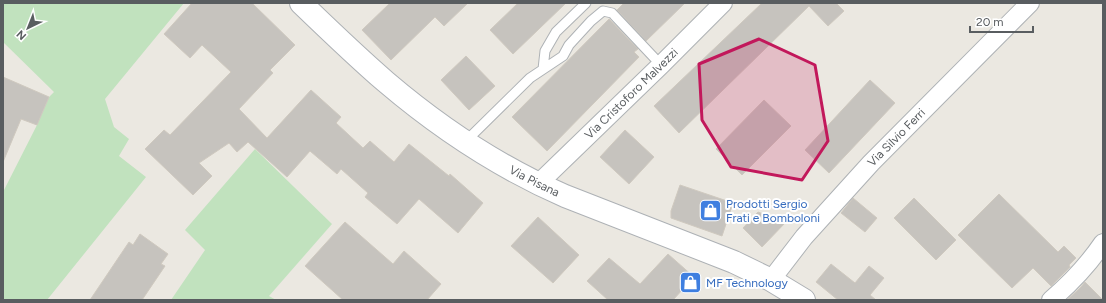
<svg xmlns="http://www.w3.org/2000/svg" width="1106" height="303" font-family="Figtree,sans-serif">
  <style>
    .green { fill: #c1e2be }
    .building { fill: #c6c3be; stroke: #cfc9bf }
    .lines { fill: none; stroke-linecap: round; stroke-linejoin: round }
    .lane-casing { stroke: #aeb2b5; stroke-width: 11 }
    .street-casing { stroke: #aeb2b5; stroke-width: 20 }
    .secondary-casing { stroke: #adb1b5; stroke-width: 24 }
    .lane { stroke: #fff; stroke-width: 9 }
    .street { stroke: #fff; stroke-width: 18 }
    .secondary { stroke: #fff; stroke-width: 22 }
    .marked { fill: #c2185b; fill-opacity: 0.2; stroke: #c2185b; stroke-width: 3; stroke-linejoin: round }
    .labels { text-anchor: middle; stroke-width: 4; stroke-linejoin: round; paint-order: stroke }
    .street-label { font-size: 12px; fill: #595d60; stroke: #fff }
    .shop-label { font-size: 12px; fill: #366cbe; stroke: #fff; text-anchor: start }
  </style>
  <rect width="100%" height="100%" fill="#ebe8e1"/>
  <path class="green" d="M3,3h181l-79,96 9,28 15,12 -10,17 27,21 -99,123h-44v-108l34,-67 12,-28 5,-5 -51,-50z
    M255,149l77,75 -63,72 7,4h-105l34,-50 -20,-20z"/>
  <path class="building" d="M192,3h60l43,42 -25,25 3,3 -34,36 28,29 44,-48 30,27 -5,6 27,25 7,-7 24,21 15,-18 40,32 1,-2 33,29 -25,30 -39,-34 -22,25 -32,-27 3,-4 -27,-24 -4,5 -27,-23 -23,26 -39,-35 -11,10 -8,-9 -30,20 13,13 -19,19 -48,-46 19,-19 6,5 61,-63 -29,-27 -12,13 -26,-24z
    M390,3h78l-24,23 -9,-9 -44,43 -29,-30z
    M518,3h48l-53,51 -23,-24z
    M624,3h61l-39,38 -29,-31z
    M762,3h74l8,8 -16,15 -19,-20 -130,127 -25,-27z
    M609,19l29,30 -4,3 5,5 -92,94 -35,-34z
    M466,56l29,30 -26,24 -28,-30z
    M3,77l46,20 -12,28 -16,-6 -18,43z
    M870,80l25,23 -66,70 -24,-23z
    M764,100l27,26 -49,49 -26,-26z
    M625,130l29,27 -25,27 -29,-27z
    M680,185l53,18 -11,33 -51,-18v-7z
    M999,194l59,58 6,-6 12,12 -7,7 1,2 -19,19 -18,-18 -21,20 -54,-53z
    M853,198l24,20 -12,14 -24,-19z
    M914,198l42,42 -20,20 -42,-42z
    M758,212l28,10 -24,25 -19,-19z
    M538,217l41,38 -26,28 -42,-37z
    M345,222l48,42 11,-13 37,33 -14,16h-84l-38,-34z
    M140,234l28,20 -7,10 4,2 -23,34h-52l39,-58 4,3z
    M668,254l26,23 -21,23h-65l-21,-19 22,-23 31,26z
    M831,264l24,19 14,-17 15,12 -14,17 6,5h-38l-22,-18z
    M1085,282l18,18h-36l13,-12z"/>
  <g class="lines">
    <defs>
      <path id="lane" d="M543,69l2,-18 11,-19 30,-29
        M466,141l64,-63 33,-22 6,-11 22,-24 12,-10 9,2 49,52"/>
      <g id="street">
        <path id="s1" d="M538,184l123,-119 62,-62"/>
        <path id="s2" d="M771,280l33,-43 67,-74 159,-160"/>
        <path d="M1051,300c20,-17 37,-35 52,-57"/>
      </g>
      <g id="secondary">
        <path id="s3" d="M301,3c28,27 56,54 85,79 54,46 115,86 179,114l169,66 37,18 33,20"/>
      </g>
    </defs>
    <use href="#lane" class="lane-casing"/>
    <use href="#street" class="street-casing"/>
    <use href="#secondary" class="secondary-casing"/>
    <use href="#lane" class="lane"/>
    <use href="#street" class="street"/>
    <use href="#secondary" class="secondary"/>
  </g>
  <path class="marked" d="M759,39l56,26 13,76 -26,39 -71,-13 -29,-47 -3,-56z"/>
  <defs>
    <symbol id="shop-square" viewBox="-11 -11 22 22"><rect x="-9" y="-9" width="18" height="18" rx="4" fill="#3f7fe0" stroke="#fff"/><path d="M-5-2.5h2.3a2.7 3.5 0 0 1 5.4 0H5L5.5 6h-11ZM-1.5-2.5h3a1.5 2.3 0 0 0-3 0Z" fill="#fff"/></symbol>
  </defs>
  <g fill-rule="evenodd">
    <use href="#shop-square" x="698" y="198" width="25" height="25"/>
    <use href="#shop-square" x="678" y="270" width="25" height="25"/>
  </g>
  <g class="labels">
    <g class="street-label">
      <text dy="4" stroke="none"><textPath href="#s1" startOffset="130">Via Cristoforo Malvezzi</textPath></text>
      <text dy="4" stroke="none"><textPath href="#s2" startOffset="190">Via Silvio Ferri</textPath></text>
      <text dy="4" stroke="none"><textPath href="#s3" startOffset="295">Via Pisana</textPath></text>
    </g>
    <g class="shop-label">
      <text x="726" y="208">Prodotti Sergio<tspan x="726" dy="14">Frati e Bomboloni</tspan></text>
      <text x="706" y="287">MF Technology</text>
    </g>
  </g>
  <rect width="1106" height="303" fill="none" stroke="#595d60" stroke-width="8"/>
  <g transform="translate(28 28) rotate(223)" stroke="#ffffff" stroke-width="3" paint-order="stroke">
  <path d="M0-3L7 15L0 10L-7 15Z" fill="#595d60"/>
  <text y="-6" font-size="11" font-weight="bold" text-anchor="middle" fill="#595d60">N</text>
  </g>
  <path d="M970 26v6h63v-6" fill="none" stroke="#595d60" stroke-width="2"/>
  <text x="976" y="26" font-size="12" fill="#595d60" stroke="#ffffff" stroke-width="3" paint-order="stroke">20 m</text>
</svg>
